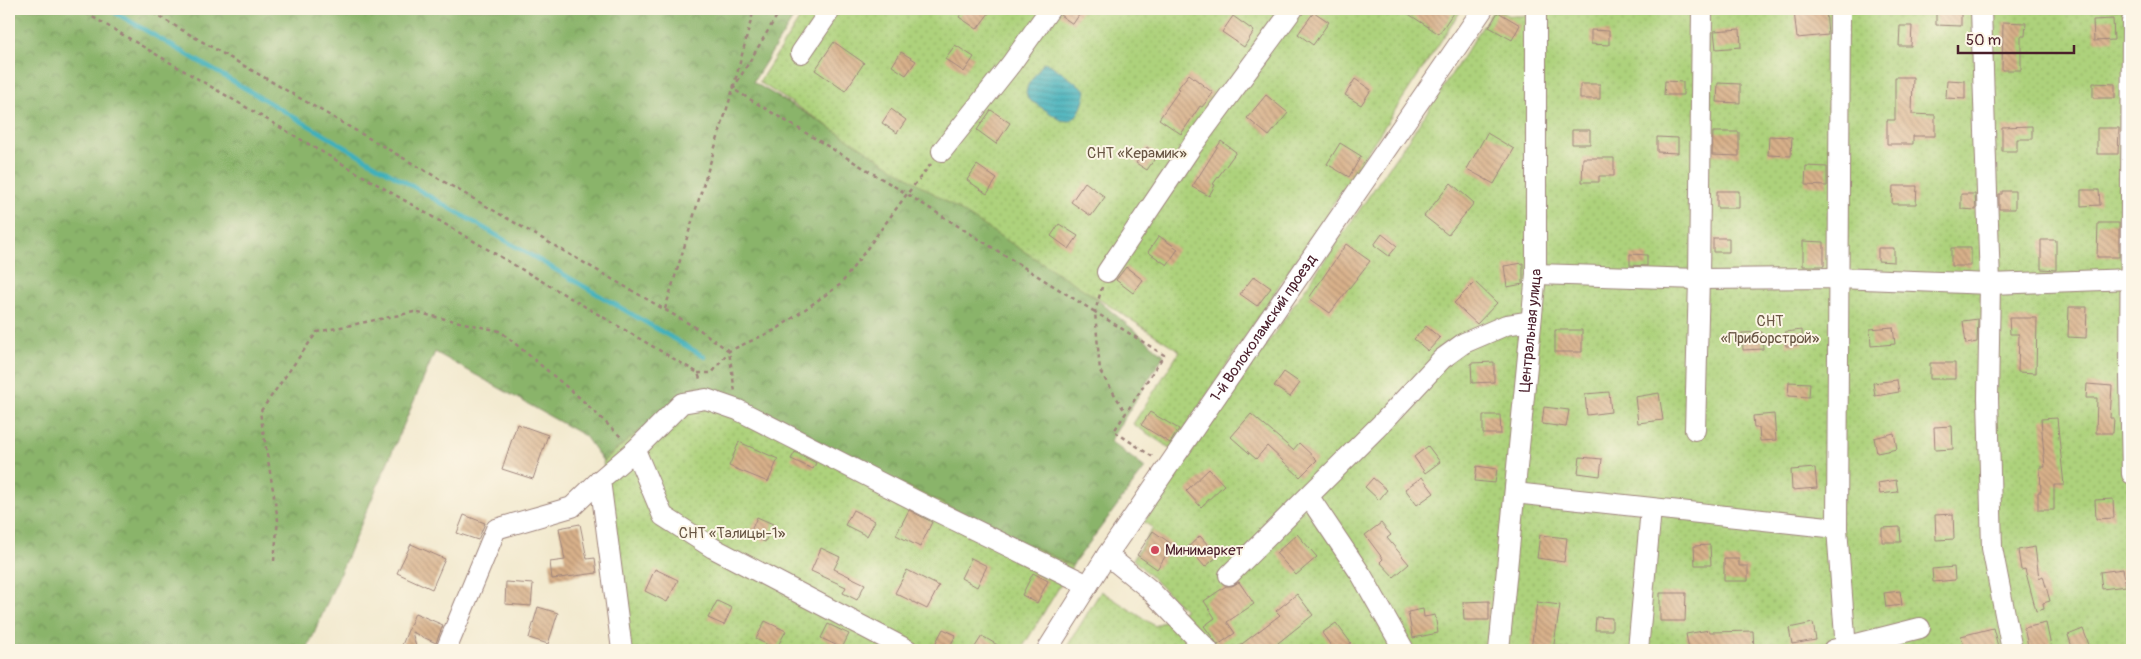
<svg xmlns="http://www.w3.org/2000/svg" width="2141" height="659" font-family="Pangolin,sans-serif">
  <style>
    .forest { fill: url(#forest-crowns); stroke: #6a6a4b }
    .garden { fill: url(#garden-dots); stroke: #7c7853 }
    .water { fill: url(#water-rules); stroke: #466873 }
    .lines { fill: none; stroke-linecap: round; stroke-linejoin: round }
    .stream { stroke: #41b0bb; stroke-width: 4.5 }
    .building { fill: url(#building-back-hatch) }
    .minor-casing { stroke: #9e847c; stroke-width: 22 }
    .path { stroke: #9e847c; stroke-width: 2.5; stroke-dasharray: 4 4; stroke-linecap: butt }
    .minor { stroke: #fff; stroke-width: 20 }
    .poi-dot { fill: #d1495b; stroke: #fcf5e5; stroke-width: 2 }
    .labels { text-anchor: middle; stroke-width: 4; stroke-linejoin: round; paint-order: stroke }
    .park-label { font-size: 15px; fill: #685543; stroke: #fcf5e5 }
    .street-label { font-size: 15px; fill: #4a1f2b; stroke: #fcf5e5 }
    .poi-label { font-size: 15px; fill: #4a1f2b; stroke: #fcf5e5; text-anchor: start }
  </style>
  <defs>
    <pattern id="forest-crowns" width="20" height="18" patternUnits="userSpaceOnUse" patternTransform="scale(1.25)"><rect width="20" height="18" fill="#8ab46b"/><path d="M2 6a3 3 0 1 1 6 0M12 15a3 3 0 1 1 6 0" fill="none" stroke="#739258"/></pattern>
    <pattern id="garden-dots" width="8" height="8" patternUnits="userSpaceOnUse" patternTransform="scale(1.25)"><rect width="8" height="8" fill="#add27b"/><path d="M2 2h.1M6 6h.1" fill="none" stroke="#96b46a" stroke-width="1.8" stroke-linecap="round"/></pattern>
    <pattern id="water-rules" width="6" height="5" patternUnits="userSpaceOnUse" patternTransform="scale(1.25)"><rect width="6" height="5" fill="#41b0bb"/><path d="M0 2.5h6" fill="none" stroke="#388f98"/></pattern>
    <pattern id="building-back-hatch" width="6" height="6" patternUnits="userSpaceOnUse" patternTransform="scale(1.25)"><rect width="6" height="6" fill="#d8b18a"/><path d="M-1 5l2 2M0 0l6 6M5-1l2 2" fill="none" stroke="#b18f71"/></pattern>
  </defs>
  <rect width="100%" height="100%" fill="#fcf5e5"/>
  <filter id="ink" filterUnits="userSpaceOnUse"><feTurbulence type="fractalNoise" baseFrequency=".02" numOctaves="2"/><feDisplacementMap in="SourceGraphic" scale="10" xChannelSelector="R" yChannelSelector="G"/><feConvolveMatrix kernelMatrix="1 2 1 2 8 2 1 2 1" color-interpolation-filters="sRGB"/></filter>
  <filter id="wash" filterUnits="userSpaceOnUse"><feTurbulence type="fractalNoise" baseFrequency=".0096" numOctaves="4" result="noise"/><feDisplacementMap in="SourceGraphic" scale="20" xChannelSelector="R" yChannelSelector="G"/><feGaussianBlur stdDeviation="1.12" result="paint"/><feColorMatrix in="noise" values="0 0 0 0 0 0 0 0 0 0 0 0 0 0 0 0 0 1.4 0 .05"/><feComposite in="paint" operator="in"/></filter>
  <g filter="url(#wash)">
    <rect width="100%" height="100%" fill="#f2e9ce"/>
    <path class="forest" d="M9,9h790l-46,73 282,166 129,107 -54,86 35,27 -73,98 -376,-181 -93,76 -18,-25 -150,-84 -128,298h-298z"/>
    <path class="garden" d="M806,9h656l-291,440 -38,-25 47,-73 -421,-269z
      M1494,9l17,7 32,-1 1,-6h588v641h-1067l36,-59 54,35 30,-16 -52,-51 20,-31 -9,-6 281,-407z
      M696,385l376,181 -51,84h-393l-25,-189z"/>
    <path class="water" d="M1044,62l7,3 35,25c-2,13 -6,25 -16,31l-9,-1 -33,-21 -2,-7 2,-7z"/>
    <g class="lines">
      <path class="stream" d="M109,9l596,348"/>
    </g>
    <g id="blocks">
      <path class="building" d="M964,9h28l-15,20 -18,-12z
        M1062,9h21l-10,15 -13,-9z
        M1401,9h45l7,4 -14,21z
        M1815,9h11l2,26 -31,3 -3,-27z
        M1936,9h25v17l-25,-1z
        M1314,12l15,10 -16,23 -15,-11z
        M1498,12l22,13 -8,15 -23,-13z
        M1233,16l21,15 -10,16 -22,-15z
        M2113,19l1,21 -20,1 -1,-21z
        M2003,22l23,1 -1,13h-4v34h-19z
        M1900,26h12l-1,20h-12z
        M1740,29l1,18 -25,2 -2,-18z
        M1591,30l18,1v14l-18,-1z
        M834,42l30,21 -19,28 -30,-21z
        M955,45l19,12 -10,15 -19,-13z
        M901,52l15,9 -10,14 -14,-9z
        M1189,74l24,19 -11,14 -2,-1 -19,28 -22,-15 21,-30 -2,-1z
        M1895,77h18l-1,37 23,1v21h-22v8h-26v-24h8z
        M1355,79l16,11 -10,15 -16,-10z
        M1947,80l18,1v18l-19,-1z
        M1665,81l18,1v13h-19z
        M1718,83l22,1v19l-23,-1z
        M2093,83l22,1v14h-22z
        M1580,84h20v15h-20z
        M1266,95l22,18 -19,23 -22,-18z
        M891,109l15,11 -9,13 -15,-10z
        M991,110l19,13 -14,21 -19,-14z
        M2032,126v13h-15v12h-15v-24z
        M2097,128h22l-1,26h-21z
        M1572,130h18v14h-18z
        M1713,132h26v24l-27,-1z
        M1487,133l27,16 -20,35 -27,-15z
        M1769,136l23,1 -1,19 -23,-1z
        M1657,137l21,1v15l-21,-1z
        M1221,141l15,11 -23,32 2,1 -6,11 -17,-9z
        M1340,143l21,13 -12,21 -22,-13z
        M1147,147l11,7 -11,16 -11,-7z
        M1583,158h31v18h-15v6h-17z
        M977,165l20,14 -10,15 -20,-14z
        M1806,166l21,1v19l-22,-1z
        M1085,182l20,15 -14,19 -20,-14z
        M1451,183l23,20 -26,32 -24,-19z
        M1893,186h24l-1,18h-24z
        M2081,190h18l1,15 -19,1z
        M1717,191h22v17h-22z
        M2002,191h13v18h-16v-15h3z
        M1961,194h14l1,16 -15,-1z
        M2098,223h21v34h-22z
        M1059,224l19,12 -9,13 -18,-13z
        M1382,234l15,12 -8,10 -15,-11z
        M1159,236l19,13 -11,16 -19,-13z
        M1713,238h16v14h-16z
        M2041,240h15v30l-15,-1z
        M1803,241l21,1v24h-21z
        M1346,244l24,17 -40,52 -21,-15z
        M1878,248h16v14l-16,-1z
        M1951,248h20v18h-20z
        M1630,254l17,1v11l-17,-1z
        M1523,263v21l-16,3 -3,-21z
        M1126,267l17,13 -10,13 -17,-13z
        M1254,276l17,12 -14,18 -17,-12z
        M1475,282l22,21 -20,21 -23,-21z
        M2069,307h18l-1,31 -18,-1z
        M2009,318h28l-1,55 -18,-1 1,-38h-9z
        M1978,319l-1,23 -11,2 -3,-23z
        M1426,326l14,12 -12,13 -14,-12z
        M1893,327l2,17 -24,2 -1,-17z
        M1555,330h27v22h-27z
        M1802,330l1,15 -17,1 -1,-14z
        M1762,332l1,17 -20,1 -1,-17z
        M1494,362v20l-22,1 -1,-20z
        M1930,363h25v16h-25z
        M1284,372l16,11 -10,14 -16,-11z
        M1897,380l2,12 -24,4 -2,-13z
        M1789,382l21,1 -1,14 -21,-1z
        M2087,384l25,2 -2,32h4l-1,15h-17l1,-35h-11z
        M1609,392l2,20 -24,3 -2,-21z
        M1659,393l4,27 -25,3 -3,-26z
        M1544,407l25,3 -3,17 -24,-3z
        M1150,412l29,17 -9,14 -29,-18z
        M1251,414l42,36 6,-7 18,17 -17,17 -33,-31 -11,13 -25,-22z
        M1774,414l2,26 -16,1 -1,-13h-5l-1,-12z
        M1483,415h17l1,19h-18z
        M2057,418l7,67h-10v25h-16v-18h3l-1,-25h5l-4,-48z
        M517,424l31,11 -15,44 -31,-10z
        M1952,426l1,23 -18,1 -1,-23z
        M1894,433l3,16 -20,4 -3,-15z
        M739,442l39,17 -10,23 -39,-16z
        M1428,446l12,16 -15,11 -11,-16z
        M795,452l21,11 -3,6 -22,-10z
        M1580,457l22,2 -2,17 -22,-3z
        M1477,466l20,3 -2,14 -20,-2z
        M1815,468l2,20 -25,2 -1,-20z
        M1209,469l15,16 -23,22 -15,-16z
        M1422,477l12,16 -17,12 -12,-16z
        M1373,478l14,12 -8,10 -14,-13z
        M1896,480l2,12 -18,2 -2,-11z
        M2113,499l1,19 -18,1 -1,-19z
        M853,510l22,11 -8,15 -22,-11z
        M909,510l23,12 -12,25 -24,-12z
        M1953,514l1,25 -18,1 -1,-25z
        M464,515l21,8 -7,17 -21,-7z
        M757,517l16,7 -8,18 -16,-7z
        M1381,523l10,12 -4,3 22,26 -15,13 -14,-15 3,-3 -18,-24z
        M580,524l7,35 8,-1 2,15 -45,6 -2,-17 15,-2 -6,-32z
        M1900,527l1,15h-19v-14z
        M1153,531l20,14 -16,24 -20,-14z
        M1297,534l20,23 -21,18 -20,-22z
        M1540,535l27,3 -3,24 -27,-4z
        M1200,536l18,20 -13,11 -17,-20z
        M411,544l34,15 -13,30 -35,-16z
        M1710,545l1,20h-16l-1,-19z
        M2035,547l4,31 4,-2 7,25 -7,2 1,6 -8,2 -11,-42 -4,1 -3,-20z
        M821,548l19,9 -6,12 31,15 -8,16 -14,-7 3,-6 -35,-16z
        M971,558l16,8 -10,21 -16,-9z
        M1724,559h15v7h9v15h-24z
        M1954,567l1,13 -22,2 -1,-13z
        M655,569l23,11 -11,22 -22,-11z
        M2123,569l3,17 -24,3 -2,-17z
        M907,570l32,16 -12,23 -32,-16z
        M1033,573l15,8 -11,22 -15,-8z
        M506,582l27,2 -2,22 -26,-2z
        M1239,582l15,22 -27,18 8,11 -17,12 -14,-19 11,-8 -11,-17 22,-15h6z
        M1900,591l2,14 -16,2 -2,-14z
        M1660,593h26l-1,28h-25z
        M1297,594l16,21 -35,28 5,7h-49l46,-35 -4,-4z
        M717,601l15,7 -8,17 -16,-7z
        M1489,601v19h-25l-1,-18z
        M1537,602l23,3 -7,45h-22z
        M538,607l20,6 -10,31 -19,-6z
        M1423,609l1,8 11,-2 3,18 -25,5 -5,-26z
        M415,613l28,12 -7,18 -24,-11 5,18h-17z
        M1596,617l16,1v12h-17z
        M765,621l21,10 -10,18 -20,-10z
        M1336,623l15,20 -10,7h-7l-12,-17z
        M1813,623l3,17 -24,4 -3,-16z
        M2046,623l5,23 -22,4 -5,-22z
        M828,624l21,10 -7,14 -21,-10z
        M1993,628l6,22h-34l-4,-14z
        M943,629l13,6 -8,15 -13,-6z
        M2083,629l8,21h-18l-5,-15z
        M1709,630l1,2 43,-1 1,19h-23v-4l-25,4h-17l-3,-16z
        M982,636l24,14h-33z"/>
    </g>
  </g>
  <g filter="url(#ink)">
    <use href="#blocks" fill-opacity="0" stroke="#9e847c" stroke-width="1"/>
    <g class="lines">
      <defs>
        <g id="minor">
          <path d="M1840,9l-3,519 9,122"/>
          <path d="M1981,9l9,275 -2,114 4,150 20,102"/>
          <path d="M2132,21l-2,357 2,96"/>
          <path d="M801,53l30,-44"/>
          <path d="M942,151l69,-87 39,-55"/>
          <path d="M1107,272l85,-126 101,-137"/>
          <path d="M1536,274l163,5 139,-1 152,6 142,-5"/>
          <path d="M1695,430l4,-151 3,-270"/>
          <path d="M635,450l28,66 50,32 195,102"/>
          <path d="M600,480l22,170"/>
          <path d="M1515,493l322,35"/>
          <path d="M1309,497l53,79 42,74"/>
          <path d="M1107,555l42,34 59,61"/>
          <path d="M1229,575l155,-154 58,-62 22,-16 42,-18 25,-4"/>
          <path d="M446,650l50,-121 76,-22 28,-27 35,-30 47,-47 24,-4 32,11 192,98 158,77"/>
          <path id="s1" d="M1047,650l60,-95 376,-546"/>
          <path id="s2" d="M1499,650l37,-376v-265"/>
          <path d="M1638,650l13,-141"/>
          <path d="M1833,650l87,-22"/>
        </g>
      </defs>
      <use href="#minor" class="minor-casing"/>
      <path class="path" d="M79,9l619,364 3,9
        M146,9l554,321 29,21 6,41
        M931,164l-24,30 188,118 5,59 26,42
        M1102,287l-7,25 69,43 -50,76 39,26
        M665,309l68,-220 21,-80
        M698,373h14l17,-22 48,-22 64,-45 66,-90 -174,-105 48,-80
        M274,561l4,-41 -18,-108 57,-80 97,-20 86,19 80,67 43,41"/>
      <use href="#minor" class="minor"/>
    </g>
  </g>
  <circle class="poi-dot" cx="1155" cy="550" r="5"/>
  <g class="labels">
    <g class="park-label">
      <text x="1137" y="158">СНТ «Керамик»</text>
      <text x="1770" y="326">СНТ<tspan x="1770" dy="17">«Приборстрой»</tspan></text>
      <text x="732" y="538">СНТ «Талицы-1»</text>
    </g>
    <g class="street-label">
      <text dy="5" stroke="none"><textPath href="#s1" startOffset="388">1-й Волоколамский проезд</textPath></text>
      <text dy="5" stroke="none"><textPath href="#s2" startOffset="321">Центральная улица</textPath></text>
    </g>
    <g class="poi-label">
      <text x="1165" y="555">Минимаркет</text>
    </g>
  </g>
  <rect width="2141" height="659" fill="none" stroke="#fcf5e5" stroke-width="30"/>
  <path d="M1958 45v8h116v-8" fill="none" stroke="#4a1f2b" stroke-width="2.5"/>
  <text x="1966" y="45" font-size="15" fill="#4a1f2b" stroke="#fcf5e5" stroke-width="4" paint-order="stroke">50 m</text>
</svg>
